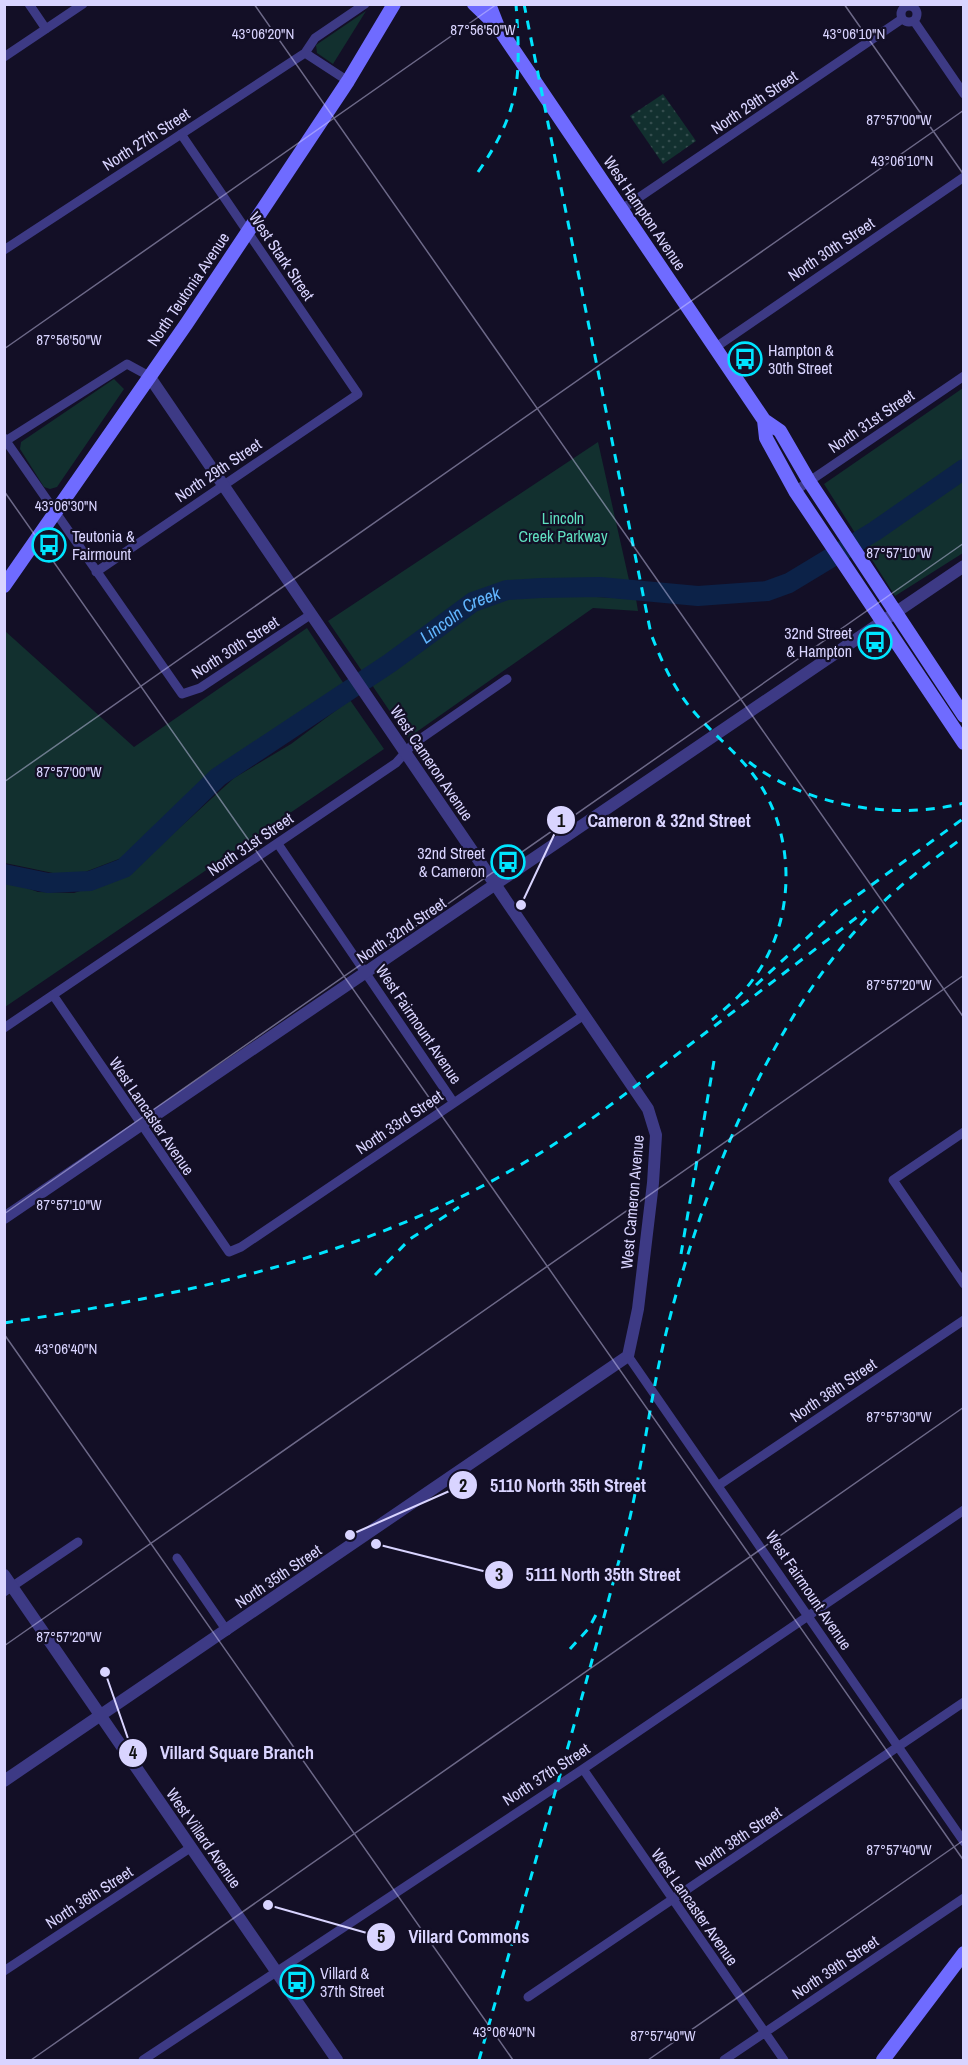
<svg xmlns="http://www.w3.org/2000/svg" width="968" height="2065" font-family="'Archivo Narrow',sans-serif">
  <style>
    .green { fill: #12302f }
    .garden { fill: url(#garden-dots) }
    .lines { fill: none; stroke-linecap: round; stroke-linejoin: round }
    .river { stroke: #0c2248; stroke-width: 20 }
    .minor { stroke: #3d3a85; stroke-width: 9 }
    .tertiary { stroke: #3d3a85; stroke-width: 12 }
    .secondary { stroke: #6f6bff; stroke-width: 14 }
    .rail { stroke: #00e5ff; stroke-width: 3; stroke-dasharray: 9 8; stroke-linecap: butt }
    .ticks { fill: none; stroke: #d9d4ff; stroke-width: 1.5; stroke-opacity: 0.45 }
    .labels { text-anchor: middle; stroke-width: 4.5; stroke-linejoin: round; paint-order: stroke }
    .street-label { font-size: 16px; fill: #d9d4ff; stroke: #130f26 }
    .poi-label { font-size: 16px; fill: #d9d4ff; stroke: #130f26; text-anchor: start }
    .park-label { font-size: 16px; fill: #5fe0c0; stroke: #130f26 }
    .water-label { font-size: 18px; font-style: italic; fill: #62b6ff; stroke: #130f26 }
    .ticks-label { font-size: 15px; text-anchor: middle; fill: #d9d4ff; stroke: #130f26; stroke-width: 4.5; stroke-linejoin: round; paint-order: stroke }
    .leader { fill: none; stroke: #d9d4ff; stroke-width: 2 }
    .callout-dot { fill: #d9d4ff; stroke: #130f26; stroke-width: 2 }
    .mark-label { font-size: 18px; text-anchor: middle; font-weight: bold; fill: #111 }
    .callout-label { font-size: 18px; text-anchor: middle; font-weight: bold; fill: #d9d4ff; stroke: #130f26; stroke-width: 4.5; stroke-linejoin: round; paint-order: stroke }
  </style>
  <defs>
    <pattern id="garden-dots" width="8" height="8" patternUnits="userSpaceOnUse" patternTransform="scale(1.5)"><rect width="8" height="8" fill="#12302f"/><path d="M2 2h.1M6 6h.1" fill="none" stroke="#344d4e" stroke-width="1.8" stroke-linecap="round"/></pattern>
  </defs>
  <rect width="100%" height="100%" fill="#130f26"/>
  <path class="green" d="M366,11l-33,53 -16,-11 -1,-8z
    M114,379l10,10 -67,98 -7,2 -6,-2 -24,-38 1,-7z
    M963,388v165l-68,43 -71,-112z
    M598,442l31,138 -114,1 -30,7 -75,49 -46,37 -36,-53z
    M518,593l118,6 2,12 -45,-3 -185,130 -36,-53 102,-75z
    M307,628l37,56 -135,92 -85,81 -52,20 -67,-14v-232l129,116z
    M350,700l34,49 -379,258v-127l33,12 36,1 54,-18 106,-97 57,-34z"/>
  <path class="garden" d="M663,94l33,47 -33,23 -33,-48z"/>
  <g class="lines">
    <path class="river" id="s1" d="M4,874l44,9 42,-2 34,-13 94,-91 172,-114 83,-61 34,-12 34,-2 59,-1 98,9 69,-5 22,-8 86,-52 89,-62"/>
    <path class="minor" d="M29,4l17,25
      M901 14a8 8 0 1 1 16 0a8 8 0 1 1-16 0Z
      M914,21l50,73
      M305,53l43,28
      M4,57l79,-53
      M622,209l280,-190
      M4,250l301,-197 10,-15 50,-34
      M716,347l248,-170
      M4,438l178,256 18,-6 110,-73
      M4,442l123,-78 22,12
      M795,491l169,-115
      M96,572l262,-178 -177,-260
      M278,844l176,259
      M53,995l176,257 12,-5 343,-232
      M4,1028l392,-265 17,-19 94,-65
      M964,1132l-71,48 71,104
      M628,1356l336,486
      M719,1485l245,-165
      M177,1558l50,73
      M4,1592l74,-50
      M583,1769l201,291
      M4,1971l186,-123
      M528,1997l436,-295
      M143,2060l440,-291 381,-259
      M724,2060l240,-162"/>
    <path class="tertiary" d="M4,1218l960,-652
      M4,1575l333,485
      M4,1781l624,-425 10,-47 15,-126 3,-48 -8,-26 -499,-733"/>
    <path class="secondary" d="M474,4l23,22
      M489,4l9,23 266,393 16,11 29,50 155,235
      M764,420l2,18 29,53 169,252
      M4,586l183,-263 161,-242 46,-77
      M883,2060l81,-107"/>
    <path class="rail" d="M524,4l127,630c11,28 23,56 44,79 18,21 40,38 57,60 45,58 45,146 2,205 -11,16 -27,29 -42,42
      M478,172c43,-62 43,-96 38,-168
      M749,762c57,44 145,59 215,41
      M756,985l81,-75 127,-92
      M681,1254l33,-193
      M375,1275l35,-36 49,-32
      M4,1323c186,-29 365,-66 528,-165 47,-28 91,-62 135,-96 66,-50 132,-100 198,-151
      M570,1649l19,-21 10,-19
      M479,2060c49,-175 101,-350 147,-526 17,-68 24,-138 41,-205 33,-134 98,-296 190,-400 31,-35 68,-64 107,-92"/>
  </g>
  <path class="ticks" d="M254,4l710,1014M844,4l120,171M4,349l493,-345M4,491l960,1370M4,782l960,-672M4,1214l960,-671M4,1334l509,726M4,1646l960,-671M31,2060l933,-653M648,2060l316,-220"/>
  <defs>
    <symbol id="bus-ring" viewBox="-11 -11 22 22"><circle r="9.5" fill="#130f26" stroke="#00e5ff" stroke-width="1.5"/><path d="M-5-6H5V4H4V6H2V4H-2V6H-4V4H-5ZM-3.5-4V0h7V-4ZM-3.5 1.2v1.5H-2V1.2ZM2 1.2v1.5H3.5V1.2Z" fill="#00e5ff"/></symbol>
  </defs>
  <g fill-rule="evenodd">
    <use href="#bus-ring" x="726" y="340" width="38" height="38"/>
    <use href="#bus-ring" x="30" y="526" width="38" height="38"/>
    <use href="#bus-ring" x="856" y="623" width="38" height="38"/>
    <use href="#bus-ring" x="489" y="843" width="38" height="38"/>
    <use href="#bus-ring" x="278" y="1963" width="38" height="38"/>
  </g>
  <g class="labels">
    <g class="street-label">
      <text transform="translate(754 102) rotate(-34)" y="6">North 29th Street</text>
      <text transform="translate(146 139) rotate(-33)" y="6">North 27th Street</text>
      <text transform="translate(645 213) rotate(56)" y="6">West Hampton Avenue</text>
      <text transform="translate(831 249) rotate(-34)" y="6">North 30th Street</text>
      <text transform="translate(282 256) rotate(56)" y="6">West Stark Street</text>
      <text transform="translate(188 289) rotate(-56)" y="6">North Teutonia Avenue</text>
      <text transform="translate(871 421) rotate(-34)" y="6">North 31st Street</text>
      <text transform="translate(218 470) rotate(-34)" y="6">North 29th Street</text>
      <text transform="translate(235 647) rotate(-33)" y="6">North 30th Street</text>
      <text transform="translate(432 763) rotate(56)" y="6">West Cameron Avenue</text>
      <text transform="translate(250 844) rotate(-34)" y="6">North 31st Street</text>
      <text transform="translate(401 930) rotate(-34)" y="6">North 32nd Street</text>
      <text transform="translate(419 1024) rotate(56)" y="6">West Fairmount Avenue</text>
      <text transform="translate(152 1116) rotate(56)" y="6">West Lancaster Avenue</text>
      <text transform="translate(399 1122) rotate(-34)" y="6">North 33rd Street</text>
      <text transform="translate(632 1202) rotate(-85)" y="6">West Cameron Avenue</text>
      <text transform="translate(833 1390) rotate(-34)" y="6">North 36th Street</text>
      <text transform="translate(278 1576) rotate(-34)" y="6">North 35th Street</text>
      <text transform="translate(809 1590) rotate(56)" y="6">West Fairmount Avenue</text>
      <text transform="translate(546 1774) rotate(-33)" y="6">North 37th Street</text>
      <text transform="translate(204 1838) rotate(55)" y="6">West Villard Avenue</text>
      <text transform="translate(738 1838) rotate(-34)" y="6">North 38th Street</text>
      <text transform="translate(89 1897) rotate(-33)" y="6">North 36th Street</text>
      <text transform="translate(695 1907) rotate(55)" y="6">West Lancaster Avenue</text>
      <text transform="translate(835 1967) rotate(-34)" y="6">North 39th Street</text>
    </g>
    <g class="poi-label">
      <text x="768" y="356">Hampton &amp;<tspan x="768" dy="18">30th Street</tspan></text>
      <text x="72" y="542">Teutonia &amp;<tspan x="72" dy="18">Fairmount</tspan></text>
      <text x="852" y="639" text-anchor="end">32nd Street<tspan x="852" dy="18">&amp; Hampton</tspan></text>
      <text x="485" y="859" text-anchor="end">32nd Street<tspan x="485" dy="18">&amp; Cameron</tspan></text>
      <text x="320" y="1979">Villard &amp;<tspan x="320" dy="18">37th Street</tspan></text>
    </g>
    <g class="park-label">
      <text x="563" y="524">Lincoln<tspan x="563" dy="18">Creek Parkway</tspan></text>
    </g>
    <g class="water-label">
      <text dy="6" stroke="none"><textPath href="#s1" startOffset="546">Lincoln Creek</textPath></text>
    </g>
  </g>
  <g class="ticks-label">
    <text x="483" y="35">87°56'50"W</text>
    <text x="263" y="39">43°06'20"N</text>
    <text x="854" y="39">43°06'10"N</text>
    <text x="899" y="125">87°57'00"W</text>
    <text x="902" y="166">43°06'10"N</text>
    <text x="69" y="345">87°56'50"W</text>
    <text x="66" y="511">43°06'30"N</text>
    <text x="899" y="558">87°57'10"W</text>
    <text x="69" y="777">87°57'00"W</text>
    <text x="899" y="990">87°57'20"W</text>
    <text x="69" y="1210">87°57'10"W</text>
    <text x="66" y="1354">43°06'40"N</text>
    <text x="899" y="1422">87°57'30"W</text>
    <text x="69" y="1642">87°57'20"W</text>
    <text x="899" y="1855">87°57'40"W</text>
    <text x="504" y="2037">43°06'40"N</text>
    <text x="663" y="2041">87°57'40"W</text>
  </g>
  <path class="leader" d="M521 905L561 820M350 1535L463 1485M376 1544L499 1575M105 1672L133 1753M268 1905L381 1937"/>
  <g class="callout-dot">
    <circle cx="521" cy="905" r="6"/>
    <circle cx="350" cy="1535" r="6"/>
    <circle cx="376" cy="1544" r="6"/>
    <circle cx="105" cy="1672" r="6"/>
    <circle cx="268" cy="1905" r="6"/>
    <circle cx="561" cy="820" r="15"/>
    <circle cx="463" cy="1485" r="15"/>
    <circle cx="499" cy="1575" r="15"/>
    <circle cx="133" cy="1753" r="15"/>
    <circle cx="381" cy="1937" r="15"/>
  </g>
  <g class="mark-label">
    <text x="561" y="827">1</text>
    <text x="463" y="1492">2</text>
    <text x="499" y="1581">3</text>
    <text x="133" y="1759">4</text>
    <text x="381" y="1943">5</text>
  </g>
  <g class="callout-label">
    <text x="669" y="827">Cameron &amp; 32nd Street</text>
    <text x="568" y="1492">5110 North 35th Street</text>
    <text x="603" y="1581">5111 North 35th Street</text>
    <text x="237" y="1759">Villard Square Branch</text>
    <text x="469" y="1943">Villard Commons</text>
  </g>
  <rect width="968" height="2065" fill="none" stroke="#d9d4ff" stroke-width="12"/>
</svg>
